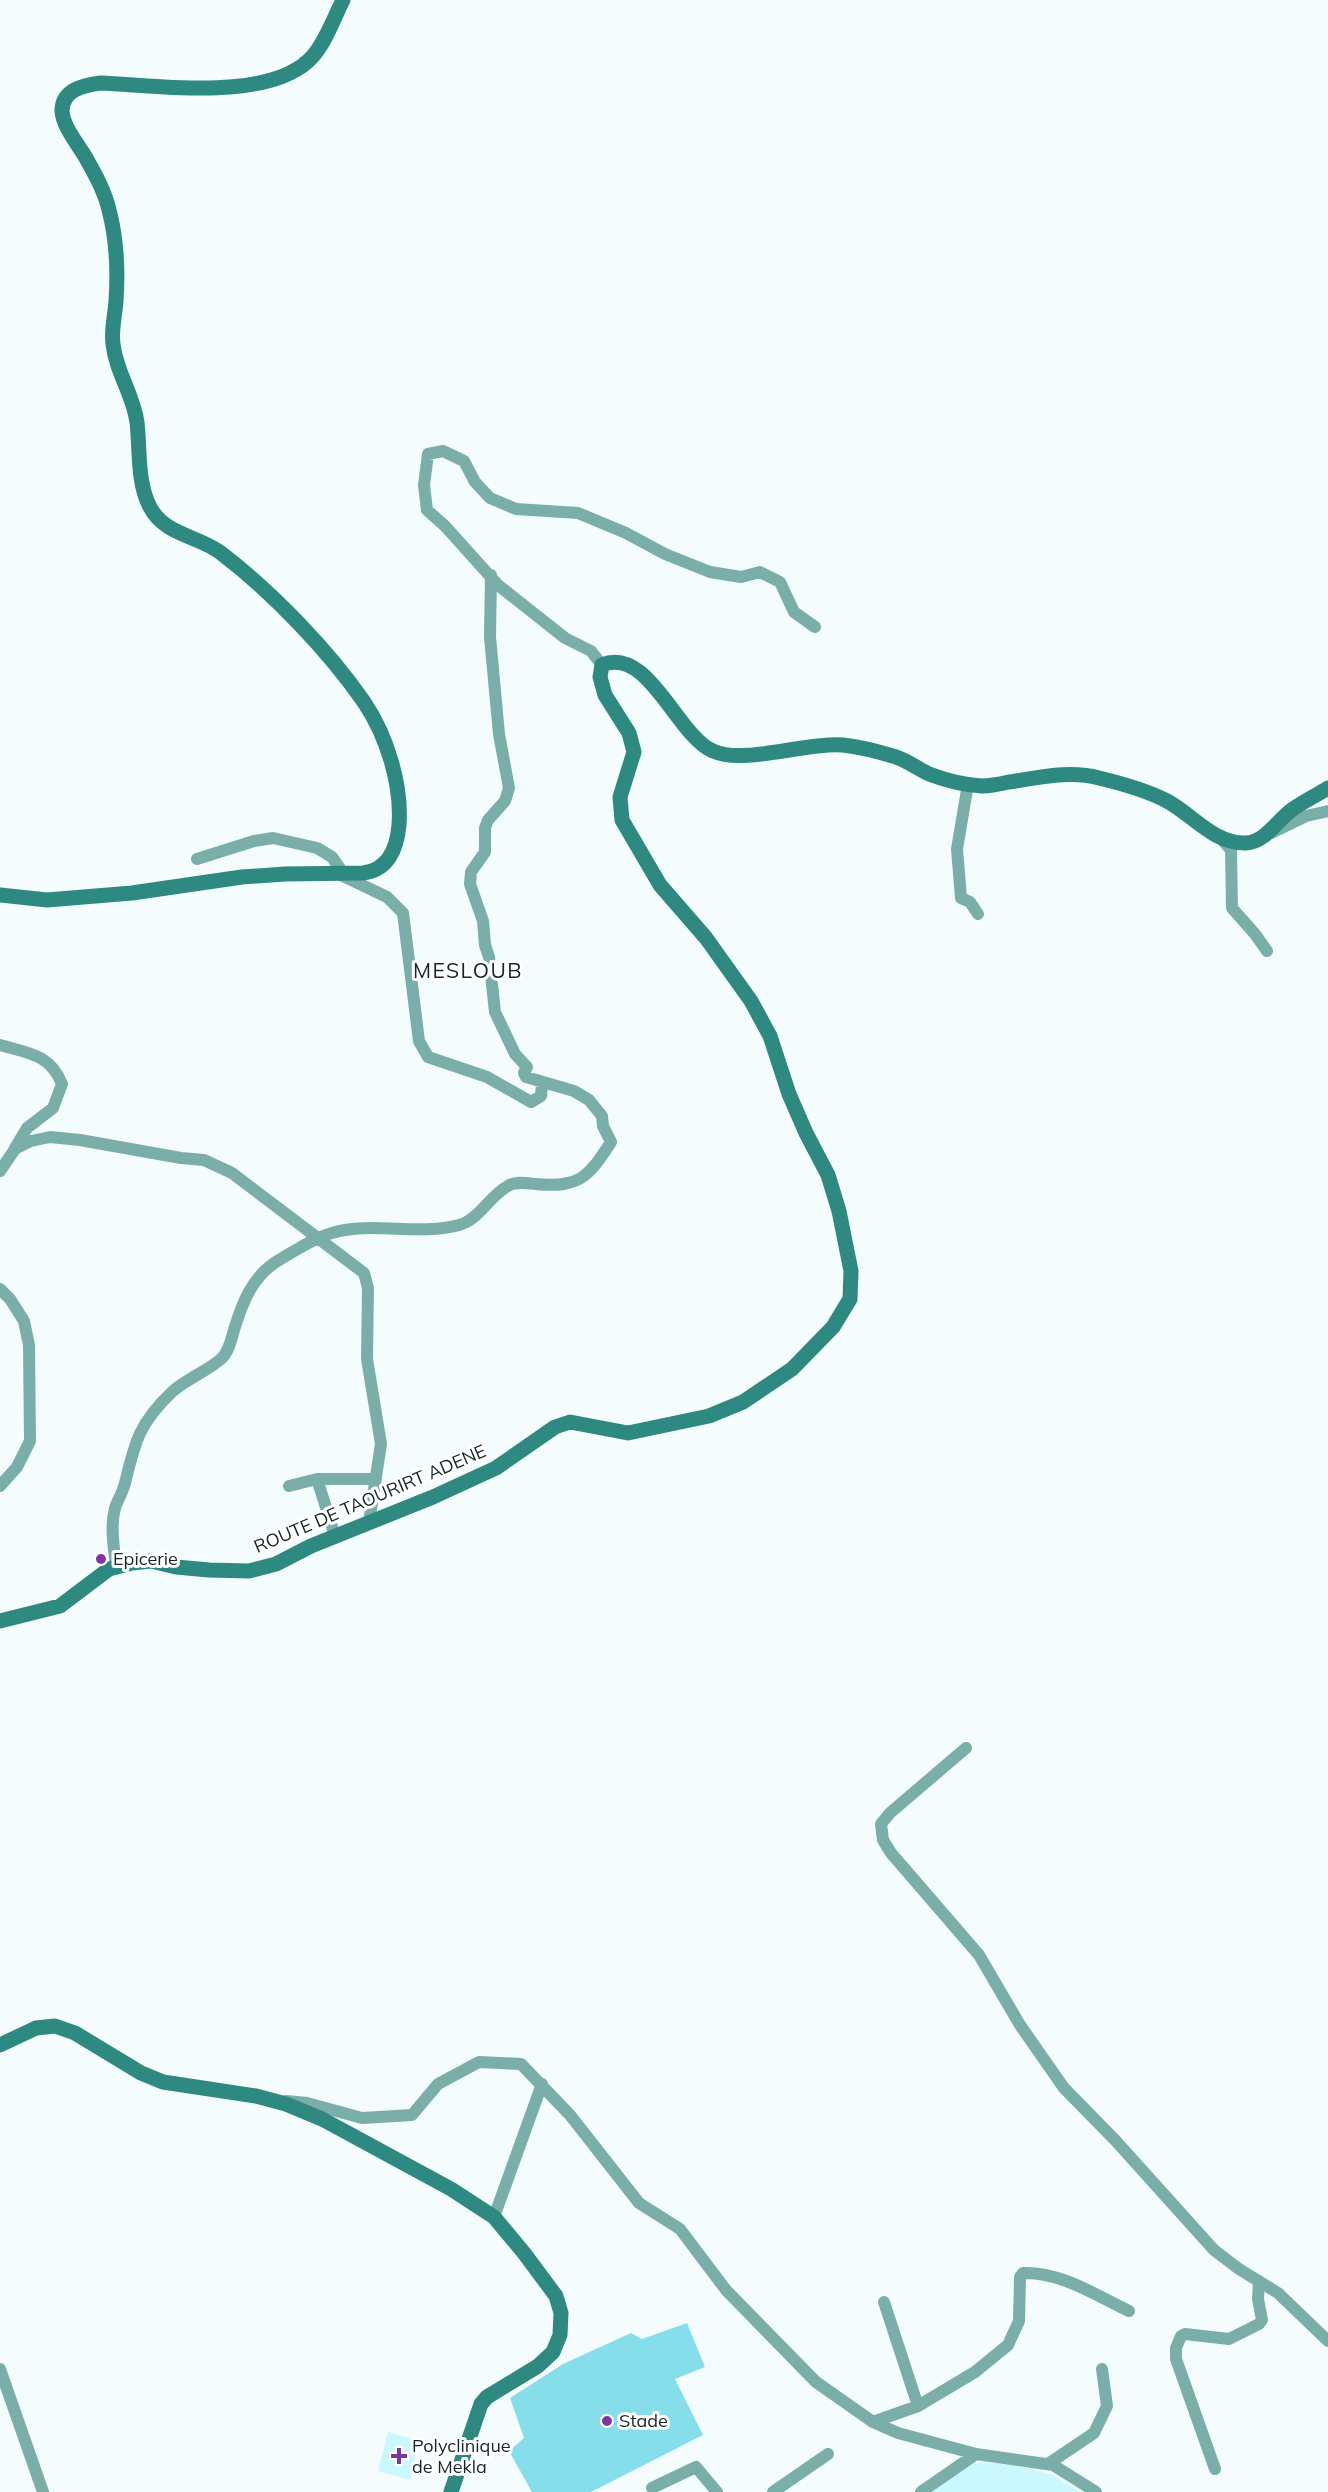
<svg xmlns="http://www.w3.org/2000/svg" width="1328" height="2492" font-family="Mulish,sans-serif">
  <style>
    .built { fill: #cbf8ff }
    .green { fill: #87deeb }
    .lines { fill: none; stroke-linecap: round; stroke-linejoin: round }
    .street { stroke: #7aaea8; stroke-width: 12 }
    .secondary { stroke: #2e8981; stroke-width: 15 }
    .poi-dot { fill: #7e35a8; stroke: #fff; stroke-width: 2 }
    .labels { text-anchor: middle; stroke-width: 6; stroke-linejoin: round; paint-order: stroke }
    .street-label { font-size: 18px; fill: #182527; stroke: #fff }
    .poi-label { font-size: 18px; fill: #182527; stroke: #fff; text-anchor: start }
    .quarter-label { font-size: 21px; letter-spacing: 1.5px; fill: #182527; stroke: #fff }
  </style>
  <rect width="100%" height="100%" fill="#f5fcfd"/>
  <path class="built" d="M388,2432l32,9 -10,39 -32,-9z
    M984,2462l30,3 39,10 27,17h-153l42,-28z"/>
  <path class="green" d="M687,2323l18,44 -30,12 28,56 -112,57h-59l-23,-41 15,-13 -14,-40 53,-34 68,-31 11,6z"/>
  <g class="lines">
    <path class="street" d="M602,665l-11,-14 -26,-13 -67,-53 -53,-59 -18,-16 -3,-25 4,-31 15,-3 21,10 11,21 15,16 26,11 62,4 48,20 39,21 45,18 31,5 19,-5 20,10 14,30 21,15
      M968,784l-11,65 4,49 9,4 8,12
      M1271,833l35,-17 22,-5
      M1220,837l11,13 1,58 23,26 12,17
      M197,859l57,-18 19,-3 44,10 15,9 11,16
      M339,874l48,23 16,16 16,128 9,16 59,20 44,25 10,-6 1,-13
      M0,1045c28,8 50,9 62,39l-9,24 -26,20 -12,20
      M0,1171l15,-22 16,-8 19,-4 30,3 101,18 23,2 28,13 132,100 4,15 -1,71 14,85 -12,78
      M0,1289l10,10 14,22 5,24 1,96 -13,26 -17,19
      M317,1479h59
      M289,1486l28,-7 18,57
      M116,1567c-2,-19 -6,-40 -1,-59 3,-9 8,-16 10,-25 10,-41 14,-60 47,-91 14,-13 34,-20 49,-33 8,-7 10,-19 13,-29 8,-27 19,-55 45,-70 17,-10 35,-22 53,-27 40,-12 86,3 127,-8 20,-5 31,-30 49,-39 7,-5 18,-3 27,-2 44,4 53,-6 76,-42l-8,-16 -1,-10 -13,-16 -15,-9 -48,-14 -2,-4 3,-6 -12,-13 -20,-42 -6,-55 -4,-12 -2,-24 -13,-37 1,-12 14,-20v-24l3,-8 17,-19 4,-13 -10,-54 -9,-97 1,-62
      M966,1748l-76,65 -9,11 2,16 8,13 88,102 41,70 44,63 51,52 99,110 25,19 39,24 50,48
      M286,2101l21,2 55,15 50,-3 26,-31 41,-22 42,2 49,51 69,88 41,26 46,61 90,92 57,40 25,11 78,21 77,11 43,27
      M494,2217l48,-133
      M884,2302l34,104
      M0,2369l43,123
      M873,2422l45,-16 57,-34 33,-27 11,-24 1,-44 3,-4c39,-1 72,22 106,38
      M1048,2464l46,-31 13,-27 -5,-37
      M1215,2469l-39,-110v-11l5,-12 4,-2 44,5 30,-15 3,-4 -4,-21 1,-18
      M652,2488l44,-21 21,25
      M773,2492l55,-38
      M921,2492l55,-38"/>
    <path class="secondary" d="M0,895l47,5 85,-7 110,-16 43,-3 78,-1c25,-3 34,-24 36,-48 3,-40 -12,-89 -35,-123 -36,-52 -93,-111 -143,-149 -22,-17 -57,-18 -71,-46 -13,-24 -10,-58 -13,-85 -4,-28 -21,-50 -24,-78 -2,-14 2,-28 3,-43 2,-30 1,-61 -7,-91 -4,-18 -14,-36 -23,-52 -8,-14 -23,-31 -24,-47 0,-22 23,-26 39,-28 56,2 171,20 212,-27 13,-15 21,-38 30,-56
      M0,1621l60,-15 49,-37 23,-6 19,-2 25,6 33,3 40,1 27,-7 35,-18 122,-49 63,-29 59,-41 15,-5 58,11 81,-17 34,-14 49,-33 41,-42 17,-28 1,-28 -12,-60 -11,-36 -22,-42 -17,-39 -19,-58 -19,-35 -45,-63 -46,-53 -38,-65 -2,-23 14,-45 -5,-19 -24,-38 -5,-18 2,-12c46,-20 75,71 111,86 31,14 93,-9 130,-6 18,2 37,7 53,12 12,4 22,12 33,17 16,6 35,11 53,12 8,0 18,-2 27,-4 29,-4 60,-12 90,-4 21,5 49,13 68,23 26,14 47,43 79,42 20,-1 32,-24 47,-34 11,-8 24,-14 35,-21
      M0,2045l36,-17 19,-2 20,7 66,40 22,9 93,14 30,8 36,15 129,70 43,28 30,36 32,43 5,17 -1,22 -7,17 -15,14 -51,31 -6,7 -30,88"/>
  </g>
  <g class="poi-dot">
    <circle cx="101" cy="1559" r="6"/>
    <circle cx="607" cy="2421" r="6"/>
    <path d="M396 2447h6v6h6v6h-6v6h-6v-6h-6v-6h6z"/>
  </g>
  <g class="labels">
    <g class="street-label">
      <text transform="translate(370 1499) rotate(-23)" y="6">ROUTE DE TAOURIRT ADENE</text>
    </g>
    <g class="poi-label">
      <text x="113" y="1565">Epicerie</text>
      <text x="619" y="2427">Stade</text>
      <text x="412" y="2452">Polyclinique<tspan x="412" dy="21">de Mekla</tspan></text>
    </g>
    <g class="quarter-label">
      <text x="468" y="978">MESLOUB</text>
    </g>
  </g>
</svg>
